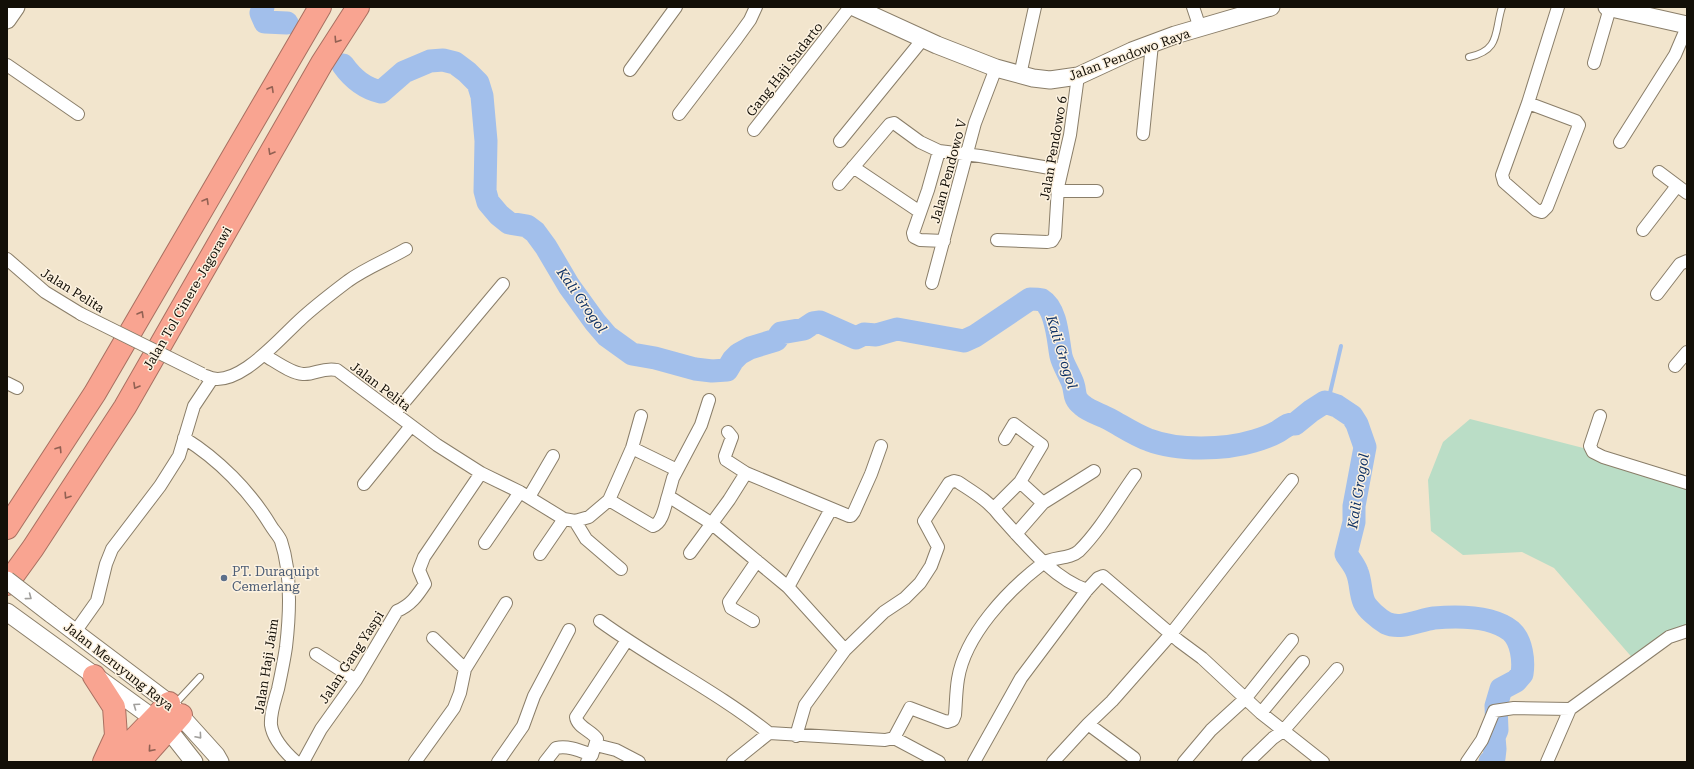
<svg xmlns="http://www.w3.org/2000/svg" width="1694" height="769" font-family="'Roboto Serif',serif">
  <style>
    .green { fill: #baddc6 }
    .lines { fill: none; stroke-linecap: round; stroke-linejoin: round }
    .stream { stroke: #a2bfeb; stroke-width: 4 }
    .river { stroke: #a2bfeb; stroke-width: 23 }
    .lane-casing { stroke: #8a7e69; stroke-width: 8 }
    .street-casing { stroke: #8a7e69; stroke-width: 14 }
    .secondary-casing { stroke: #8a7e69; stroke-width: 19 }
    .highway-casing { stroke: #a87061; stroke-width: 24 }
    .lane { stroke: #fff; stroke-width: 6 }
    .street { stroke: #fff; stroke-width: 12 }
    .secondary { stroke: #fff; stroke-width: 17 }
    .highway { stroke: #f9a491; stroke-width: 22 }
    .street-bridge-casing { stroke: #8a7e69; stroke-width: 14; stroke-linecap: butt }
    .secondary-bridge-casing { stroke: #8a7e69; stroke-width: 19; stroke-linecap: butt }
    .street-bridge { stroke: #fff; stroke-width: 12 }
    .secondary-bridge { stroke: #fff; stroke-width: 17 }
    .oneway { stroke: #926153 }
    .oneway2 { stroke: #a19f9c }
    .service-dot { fill: #5c6f8a; stroke: #fdf2e0; stroke-width: 1.5 }
    .labels { text-anchor: middle; stroke-width: 3; stroke-linejoin: round; paint-order: stroke }
    .street-label { font-size: 13px; fill: #130f07; stroke: #fdf2e0 }
    .service-label { font-size: 13px; fill: #4e5e75; stroke: #fdf2e0; text-anchor: start }
    .water-label { font-size: 14px; font-style: italic; fill: #0f3266; stroke: #fdf2e0 }
  </style>
  <rect width="100%" height="100%" fill="#f2e5cd"/>
  <path class="green" d="M1470,419l187,48 30,11v151l-51,33 -82,-94 -32,-16 -59,3 -32,-24 -3,-51 15,-38z"/>
  <g class="lines">
    <path class="stream" d="M1330,404v-11l11,-47"/>
    <path class="river" d="M263,7l-2,6 4,9 22,1
      M343,65c10,14 21,23 38,27l23,-20 26,-11 13,-1 12,3 12,9 11,11 4,13 4,45 -1,50 3,11 11,13 10,8 18,3 8,6 11,15 23,39 26,36 12,14 25,18 23,4 40,11 17,2 15,-1 6,-10 6,-6 11,-6 26,-8 5,-7 23,-4 9,-6 7,-1 36,16 8,-4 12,1 21,-6 67,12 11,-5 55,-37c3,0 8,0 12,1 15,9 16,41 19,56 2,9 9,19 12,28 3,9 0,14 9,21 8,7 18,9 27,14 13,7 26,16 40,21 28,11 76,10 105,1 7,-2 16,-5 23,-9 6,-3 10,-9 18,-8l16,-13 14,-9 12,4 15,10 5,8 8,23 -11,59v16l-8,32c4,6 9,12 11,18 4,9 3,21 7,30 3,7 15,17 22,21 15,7 33,-3 48,-5 24,-2 58,-2 77,13 11,10 13,30 11,43l-6,7 -15,8 -5,17 1,24 -3,7 1,12 -1,9 -4,4"/>
    <defs>
      <path id="lane" d="M1469,57c32,-7 25,-25 33,-50
        M174,705l26,-28"/>
      <path id="street" d="M1193,7l7,21
        M1594,63l16,-55
        M7,65l71,49
        M630,70l46,-63
        M1020,75l15,-68
        M1528,103l48,18 3,4 -32,82 -5,5 -6,-2 -32,-28 -2,-7 26,-72 30,-96
        M679,114l58,-76 13,-18 6,-13
        M754,130l96,-123
        M1143,134l9,-90
        M840,141l83,-102
        M1620,142l55,-87 12,-28
        M939,151l-11,39 -15,43 1,4 6,3 24,1
        M853,167l67,45
        M1659,172l28,21
        M839,184l51,-60 4,-1 26,19 19,9 41,5 81,14
        M1058,191h39
        M1643,230l34,-44
        M997,240l50,2 5,-1 3,-5 3,-49 12,-52 8,-59
        M7,259l38,33 36,22
        M932,283l43,-160 21,-55
        M1657,294l23,-30 7,-3
        M264,355c11,6 26,18 39,19 12,1 19,-7 34,-4l100,75 44,28 39,19 44,27 11,2 14,-4 20,-17 23,-52 9,-32
        M1675,366l12,-14
        M206,376c29,16 74,-38 94,-56 15,-14 31,-26 48,-39 18,-13 39,-21 58,-32
        M7,383l10,5
        M395,413l108,-129
        M1600,416l-10,30 3,6 10,5 84,26
        M728,432l4,5 -7,19 1,4 20,13 103,43h2l3,-4 17,-38 10,-28
        M184,438c34,21 66,53 87,88 3,5 8,10 10,15 11,33 9,72 5,106 -2,14 -5,28 -8,42 -3,11 -8,24 -7,36 2,14 15,28 25,37
        M632,448l45,22
        M1020,482l23,21 51,-32
        M364,484l47,-58
        M668,496l5,-18 28,-53 8,-25
        M529,497l24,-41
        M609,500l44,26c10,-3 12,-21 15,-30l43,27 77,64 57,63
        M994,508l26,-26 22,-37 -28,-21 -9,15
        M575,521l11,18 35,30
        M1016,534l27,-31
        M485,543l35,-51
        M690,553l39,-53 17,-27
        M540,554l24,-35
        M788,587l43,-78
        M600,621c55,40 116,70 169,112
        M753,621l-22,-13 -2,-6 28,-41
        M75,632l22,-31 9,-37 6,-15 48,-63 19,-30 15,-50 18,-27
        M316,654l40,26
        M465,669l41,-66
        M1261,713l42,-51
        M1088,724l46,34
        M796,736l9,-31 40,-55 39,-38 21,-14 15,-15 11,-17 7,-19 -14,-26 25,-38 5,-2 4,1c15,10 31,19 42,34 24,26 53,63 87,74
        M894,738l16,-30 37,14 6,-2 2,-5c1,-12 1,-24 3,-36 7,-44 50,-89 84,-115 10,-8 27,-4 37,-13 22,-22 38,-51 56,-76
        M596,745l20,5 23,12
        M303,762l18,-33 35,-49 41,-69c14,-6 20,-15 28,-27l-6,-14 5,-13 57,-84
        M415,762l39,-54 6,-15 5,-24 -32,-31
        M498,762l25,-36 11,-30 35,-66
        M545,762l11,-14c12,-3 25,3 36,7
        M587,762l5,-7 5,-16c-5,-8 -20,-12 -21,-22l51,-77
        M733,762l36,-29 116,7 9,-2 45,24
        M974,762l47,-84 66,-88 11,-12 5,-2 76,65 23,17 59,55 62,49
        M1053,762l35,-38 24,-23 59,-67 121,-154
        M1184,762l27,-32 34,-31 47,-59
        M1248,762l25,-24 10,-7 54,-62
        M1467,762l15,-22 12,-29 20,-3 56,1
        M1547,762l23,-53 99,-72 18,-6"/>
      <path id="secondary" d="M854,7l83,38 59,23 37,10 17,2 28,-4 54,-25 43,-16 96,-28
        M1607,7l80,18
        M7,20l9,-13
        M7,612l161,117 26,33
        M51,614l118,89 47,52 4,7"/>
      <path id="highway" d="M7,528l88,-135 225,-386
        M7,584l26,-36 92,-141 197,-344 36,-56
        M94,676l20,31 2,29 -12,26
        M112,762l57,-59
        M139,762l42,-47"/>
    </defs>
    <use href="#lane" class="lane-casing"/>
    <use href="#street" class="street-casing"/>
    <use href="#secondary" class="secondary-casing"/>
    <use href="#highway" class="highway-casing"/>
    <use href="#lane" class="lane"/>
    <use href="#street" class="street"/>
    <use href="#secondary" class="secondary"/>
    <use href="#highway" class="highway"/>
    <defs>
      <path id="street-bridge" d="M81,314l121,60"/>
      <path id="secondary-bridge" d="M7,580l44,34"/>
    </defs>
    <use href="#street-bridge" class="street-bridge-casing"/>
    <use href="#secondary-bridge" class="secondary-bridge-casing"/>
    <use href="#street-bridge" class="street-bridge"/>
    <use href="#secondary-bridge" class="secondary-bridge"/>
  </g>
  <defs><path id="oneway-chevron" d="M-2-3.5L2.5 0L-2 3.5" fill="none" stroke-width="1.6" stroke-linecap="round" stroke-linejoin="round"/></defs>
  <g class="oneway">
    <use href="#oneway-chevron" transform="translate(337 40) rotate(123)"/>
    <use href="#oneway-chevron" transform="translate(271 89) rotate(-60)"/>
    <use href="#oneway-chevron" transform="translate(271 152) rotate(120)"/>
    <use href="#oneway-chevron" transform="translate(206 201) rotate(-60)"/>
    <use href="#oneway-chevron" transform="translate(141 314) rotate(-60)"/>
    <use href="#oneway-chevron" transform="translate(136 386) rotate(120)"/>
    <use href="#oneway-chevron" transform="translate(59 449) rotate(-57)"/>
    <use href="#oneway-chevron" transform="translate(67 496) rotate(123)"/>
    <use href="#oneway-chevron" transform="translate(151 749) rotate(131)"/>
  </g>
  <g class="oneway2">
    <use href="#oneway-chevron" transform="translate(29 597) rotate(37)"/>
    <use href="#oneway-chevron" transform="translate(136 706) rotate(-145)"/>
    <use href="#oneway-chevron" transform="translate(199 736) rotate(49)"/>
  </g>
  <circle class="service-dot" cx="224" cy="578" r="4"/>
  <g class="labels">
    <g class="street-label">
      <text transform="translate(1129 54) rotate(-20)" y="5">Jalan Pendowo Raya</text>
      <text transform="translate(784 69) rotate(-52)" y="5">Gang Haji Sudarto</text>
      <text transform="translate(1053 148) rotate(-80)" y="5">Jalan Pendowo 6</text>
      <text transform="translate(948 171) rotate(-75)" y="5">Jalan Pendowo V</text>
      <text transform="translate(73 290) rotate(32)" y="5">Jalan Pelita</text>
      <text transform="translate(187 298) rotate(-60)" y="5">Jalan Tol Cinere-Jagorawi</text>
      <text transform="translate(381 386) rotate(37)" y="5">Jalan Pelita</text>
      <text transform="translate(351 657) rotate(-57)" y="5">Jalan Gang Yaspi</text>
      <text transform="translate(119 666) rotate(38)" y="5">Jalan Meruyung Raya</text>
      <text transform="translate(266 666) rotate(-81)" y="5">Jalan Haji Jaim</text>
    </g>
    <g class="service-label">
      <text x="232" y="576">PT. Duraquipt<tspan x="232" dy="15">Cemerlang</tspan></text>
    </g>
    <g class="water-label">
      <text transform="translate(582 300) rotate(55)" y="5">Kali Grogol</text>
      <text transform="translate(1062 352) rotate(73)" y="5">Kali Grogol</text>
      <text transform="translate(1358 491) rotate(-81)" y="5">Kali Grogol</text>
    </g>
  </g>
  <rect width="1694" height="769" fill="none" stroke="#130f07" stroke-width="16"/>
</svg>
